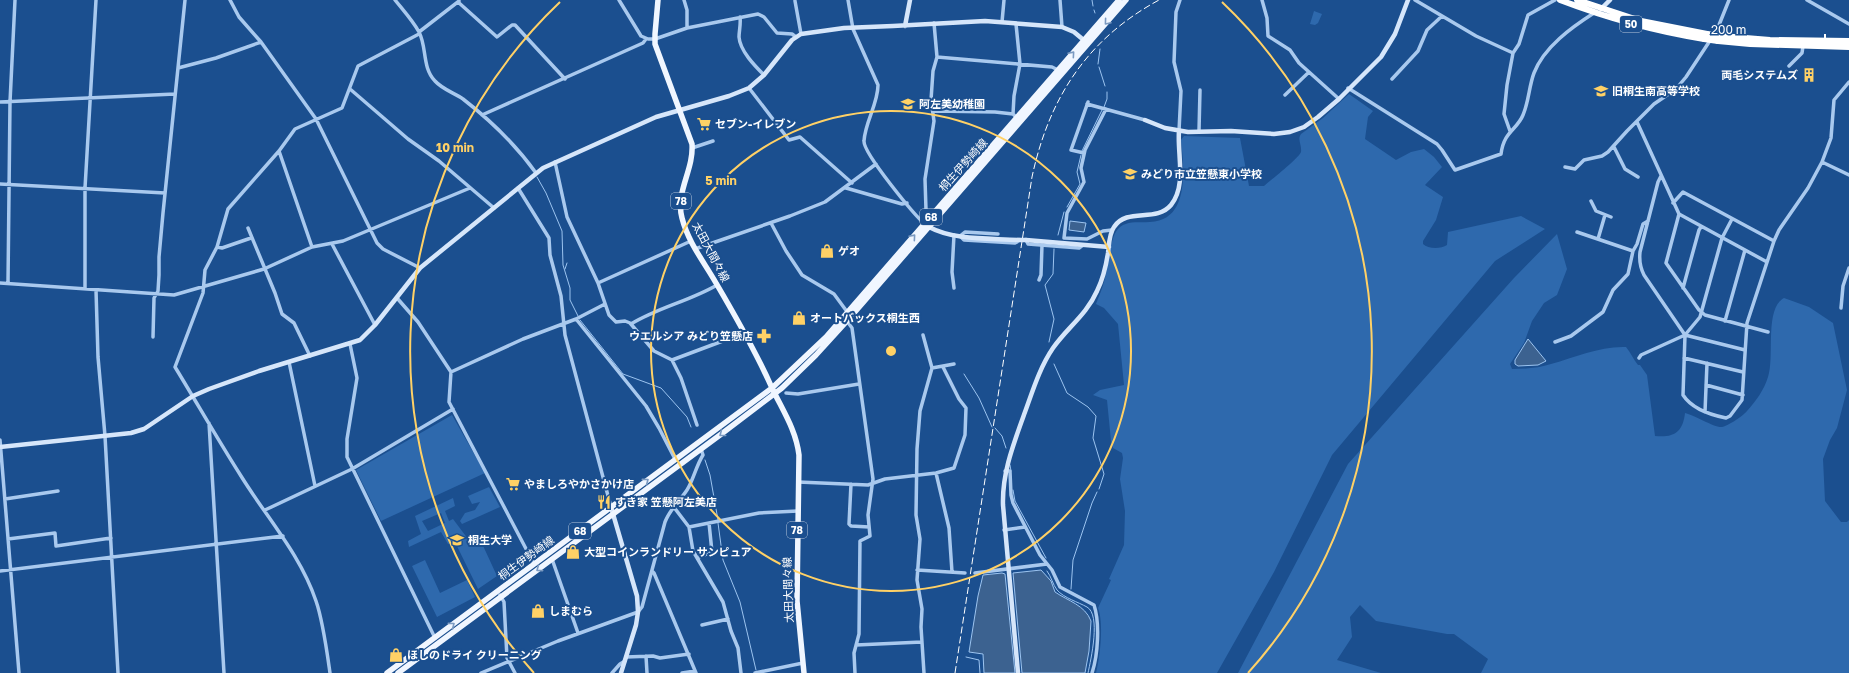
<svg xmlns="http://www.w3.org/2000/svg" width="1849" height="673" font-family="'Golos Text','Noto Sans JP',sans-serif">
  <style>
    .green { fill: #2e69ad; fill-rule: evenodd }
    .water { fill: #3c6290; stroke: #9cc4f0 }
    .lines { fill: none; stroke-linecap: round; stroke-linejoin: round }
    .stream { stroke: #9cc4f0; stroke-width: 1 }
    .street { stroke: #a9c9ee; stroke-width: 3.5 }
    .secondary { stroke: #d6e6fa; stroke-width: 4.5 }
    .primary { stroke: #f0f6ff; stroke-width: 5.5 }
    .highway { stroke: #fff; stroke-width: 6 }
    .rail { stroke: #fff; stroke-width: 1; stroke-dasharray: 7 3; stroke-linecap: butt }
    .secondary-bridge { stroke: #d6e6fa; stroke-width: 4.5 }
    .highway-bridge { stroke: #fff; stroke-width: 6 }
    .oneway { stroke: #7b9ac1 }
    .ring { fill: none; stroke: #ffd166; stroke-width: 2 }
    .labels { text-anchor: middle; stroke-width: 4; stroke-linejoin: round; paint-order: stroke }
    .shield { fill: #1b4f8f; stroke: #bbcadd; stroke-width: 1 }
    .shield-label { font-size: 10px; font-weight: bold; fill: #fff }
    .poi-label { font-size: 11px; font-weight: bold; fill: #fff; stroke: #1b4f8f; text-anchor: start }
    .street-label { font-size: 11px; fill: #fff; stroke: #1b4f8f }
    .centre { fill: #ffd166; stroke: #1b4f8f; stroke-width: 2 }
    .ring-label { font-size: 12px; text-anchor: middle; font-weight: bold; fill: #ffd166; stroke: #1b4f8f; stroke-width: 4; stroke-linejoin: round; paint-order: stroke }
  </style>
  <rect width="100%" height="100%" fill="#1b4f8f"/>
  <path class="green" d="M1314,11l8,3 -4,9 -3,2 -5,-1z
    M1349,94l24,17 -5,6 -3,22 31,21 15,-8 13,-3 10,8 8,10 -17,18 18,12 -7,23 -13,21v3c5,5 18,5 24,1l1,-13 73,-16 24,13 -50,32 -163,194 -58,117 -57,101h-121c4,-16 8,-50 2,-65l13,-28 -2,-1 15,-34 1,-34 -5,-32 3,-21 -1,-5 -9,-5 -2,-7 -4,-41 -14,-5 7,-5 24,-5 -6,-61 -14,-16 -8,-4c3,-8 7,-17 9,-26 3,-11 5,-41 13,-49 8,-9 21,-6 32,-7 40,-1 34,-54 31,-82l3,-4 56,2 9,48h15c7,-6 35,-28 37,-34 1,-7 -4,-12 0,-18l22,-16z
    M1557,234l10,35 -10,26 -13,8 -12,18 -8,22 -14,21 2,5c13,0 27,-1 39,-5 25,-7 49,-18 75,-17 5,6 7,12 12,18h2l7,10 8,61c19,2 28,-4 30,-23 9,2 30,15 37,14 6,-1 21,-11 25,-16 9,-10 17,-21 21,-34 7,-20 -4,-68 16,-79l25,9 24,16 14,67 -10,38 -7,12 -7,19 2,42 16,21h6l2,-2v153h-368l7,-14 -34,-25h-7l-71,-13 -16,-16 -10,12 2,20 -15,23 44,13h-143l110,-209 166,-186z
    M452,415l33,58 -104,48 -25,-51z
    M489,487l11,20 -38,17 -2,-3 5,-8 10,-3 5,-8 -8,2 -4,-8z
    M453,498l2,8 -10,5 4,10 4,-2 15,20 11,-2 18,39 -19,13 -23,-47 -7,2 -7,-12 -32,15 -1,-6 13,-7 -6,-18zM441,513l4,10 -17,8 -6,-10z
    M425,560l15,33 27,-13 8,17 -38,20 -25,-51z"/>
  <path class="water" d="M1070,221l16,2 -2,9 -15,-2z
    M1528,339l18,22 -8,4 -20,1 -3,-2v-4z
    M1041,570l10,11 4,11c13,9 30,13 36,29l-2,30 -4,22h-63l-9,-100z
    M1002,573l3,1 10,99h-31l-1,-19 -14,-2 9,-56 5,-21z"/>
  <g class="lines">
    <path class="stream" d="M1092,0l1,6
      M1094,10l1,3
      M1098,64l2,-15
      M1099,67l6,19
      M1104,107l3,-8v-7
      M1082,151l20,-41
      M537,177l9,16 16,38 1,34 7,23v12l8,16
      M1067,207l13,-23 -3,-12 4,-17
      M1058,235l6,-23
      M565,269l2,-6
      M580,320l43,54 38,14 26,29 4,10
      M1049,342l5,-23 -9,-34 8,-11 1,-25
      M1054,364l13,29 21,14 8,9 -3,22 11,36 -5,15
      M964,374l15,24 13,29
      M995,428l7,8 4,12
      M705,460l5,15 8,45
      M1010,465l1,6
      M1013,490l2,11 31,57
      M718,523l5,37 17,42 16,68
      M1047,571c4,5 6,14 10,19 7,8 21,12 30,17 14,8 4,52 1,66
      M1071,589l2,-29 19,-57 5,-11
      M966,657l13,3 1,13"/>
    <path class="street" d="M230,0l9,17 22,25 55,77 61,124 6,6 37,19
      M395,0c8,10 18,21 24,32 8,15 3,36 16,49 7,8 19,12 28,18 27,21 53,46 73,74
      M619,0l22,36 7,3h7l32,-11 71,-14 6,3 13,16 15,1 4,3
      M684,0l3,10v18
      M848,0l5,29 25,56c0,19 -13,37 -14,56 -1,12 51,75 61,83
      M1060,0l2,27
      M1262,0l5,18 1,18 22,14 9,13 40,36
      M1415,0l61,36 37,17
      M1807,0l42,24
      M795,1l6,33
      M458,2l39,35 15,-12h3l50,54
      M740,17c1,7 -1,14 -1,20 1,14 16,29 25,38
      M1002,22l2,-22
      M419,32l40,-31
      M937,57l115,10 6,3
      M1789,66l13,-13 1,-7
      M178,68l38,-10 45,-16
      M1392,79l26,-28 9,-21 15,-14
      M749,88l40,52 11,-3 52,46
      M1348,88l89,56 5,6 13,20 46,-16c3,-23 16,-24 22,-39 6,-14 6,-29 11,-42 10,-26 38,-46 60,-60
      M350,89l58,50 31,22 55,47
      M1285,95l24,-23
      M0,102l175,-8
      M1087,104l58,16
      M1106,109l-21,41 -4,18 3,14 -17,31 -3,25 23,1 16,-8 9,-1
      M934,111l61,1 18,2 4,4
      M1013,114l1,-18 6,-32 -4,-40
      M482,115l161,-72 3,-4
      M1637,122l42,92 88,48
      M1179,131l2,-40 -7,-29 2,-50 4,-12
      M1199,131l1,-41
      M1510,131l-6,-17 3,-29 6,-32 6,-9 9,-29 27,-15
      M1614,147l11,22 13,8
      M692,148l21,-7
      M279,151l33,96
      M1084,153l-13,-3 17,-48
      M555,162l12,55 31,66 11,32 7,7 9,-1 5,2 24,28 18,9 9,18 16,47
      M1822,162l27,13
      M1565,167l10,2 9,-9 18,-4 6,-4 19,-21 27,-27 22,-15 10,-12 31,-47 12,-30
      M1661,176l-3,6 -18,70c-1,9 0,15 4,23l41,60 -2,60c9,14 28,20 43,23l4,-2 12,-16 5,-77 27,-82 5,-11 29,-42 14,-26 9,-24 3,-38 15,-18
      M0,184l165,9
      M518,188l31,50 1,17 11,41 4,39 46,172
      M846,188l56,16 5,-1
      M1591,201l5,10 15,6
      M1673,203l10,-11 91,49
      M926,210l-1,-31 9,-58 -3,-21 2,-29 4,-14 -3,-34
      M1679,214l-13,49 33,47 6,5 63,17
      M771,223l15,28 16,24 32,19 14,19
      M248,228l27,65 7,21 12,9 16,33
      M1577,232l56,19
      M998,234l-33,-2 -5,4 4,4 51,3 2,-1
      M1598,239l7,-24
      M1027,242l1,2 51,4 4,-3
      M332,244l43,81
      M217,247l5,1 29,-10
      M695,249l95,-33 35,-14 51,-38
      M1039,280l2,-5 1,-30
      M0,283l174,12 90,-26 48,-22 31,-6 127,-53
      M8,283l2,-181 5,-102
      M598,283l93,-42
      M954,288l-2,-16 2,-37
      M1683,288l16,-58 2,-3
      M85,289v-101l11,-188
      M96,290l2,67 7,79 13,237
      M397,298l21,24 33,50 -2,30 85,162
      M1841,308l2,-22 6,-18
      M576,319l70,87 13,22 16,31
      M847,321l5,7 21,151 -5,36 2,21 -10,5 -1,93 -5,19 1,20
      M1725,321l20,-71
      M631,324c28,-17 59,-23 86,-39
      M923,335l9,33 -12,43 -3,38 -1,66 4,24 -3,41 5,29 -1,18 3,46
      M1685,335l60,15
      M153,337l1,-39 4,-7 1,-16v-18l4,-44 22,-213
      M1555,342l16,-6 32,-24 10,-22 15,-16 5,-23 4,-7 6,-20 5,-3
      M350,344l7,34 -10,61v18l88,181
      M1639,358l2,-3 44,-20 15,-18 22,-79 10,-19
      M1684,358l59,14
      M672,360l72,-27
      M289,362l26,124
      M932,368l22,-4
      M451,372l72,-33 53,-20 29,-15
      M1706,385l37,10
      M786,393l12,1 61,-10
      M1705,412l2,-49
      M209,423l15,250
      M0,440l19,233
      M1005,471h5l1,24 2,8 27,52 12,15 8,17 34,18c6,18 4,50 -2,68
      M936,473l13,55 3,44
      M798,482l70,3 17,-6 51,-6 18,-5 11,-33 1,-27 -7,-9 -16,-32
      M851,484l-2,40 2,2 18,1
      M5,499l53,-8
      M673,506l16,21 4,24 30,51 8,29 7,17 3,25
      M265,510l87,-41 101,-60
      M689,527l70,-14 39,-2
      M1004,530l21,-3
      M8,539l47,-6 1,13 55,-8
      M697,558l15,-6 -3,-29
      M552,559l26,74
      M917,570l48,3
      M0,571l283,-35
      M652,571l2,2 42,100
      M975,573l72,-9
      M500,595l4,7 3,56 8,15
      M702,625l26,-6
      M856,645l66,-3
      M646,656l1,17
      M626,657l27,-1 7,2 29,-4
      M330,673c-3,-21 -7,-52 -14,-72 -16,-47 -49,-83 -75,-125 -23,-36 -44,-73 -66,-109l28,-74 2,-23 12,-23 11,-38 51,-58 16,-22 47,-21 16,-42 61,-32
      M481,673l77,-32 80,-29 4,-5 23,-85c5,-13 14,-20 22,-32 6,-9 9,-24 16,-35l-2,-6
      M612,673l8,-9 5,-3
      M682,673l13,-2
      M755,673l48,-10"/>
    <path class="secondary" d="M1601,9l9,-9
      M905,26l5,-26
      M1145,120l20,8 23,4 43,-1 43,3 16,-2 14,-5 14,-10 21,-18 42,-42 14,-23 13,-34
      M929,227c26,14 62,11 90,13
      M1026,240l83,7
      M0,447l131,-14 13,-4 49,-33 16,-7 50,-18 101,-31 15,-15 45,-57 123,-100 113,-51 73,-21 20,-8 15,-13 28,-35 9,-6 43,-6 49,-2 92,-5 77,6 12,5 12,10
      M611,507l26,89 1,16 -2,13 -15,48
      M1018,673l-15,-168c-1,-33 11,-62 22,-93 8,-22 15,-45 28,-64 14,-20 34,-34 44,-57 6,-12 9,-25 11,-38 1,-8 1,-19 6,-26 13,-20 42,-4 57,-22 16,-20 6,-51 8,-74"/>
    <path class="primary" d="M658,0l-3,34v10l37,100c2,26 -17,48 -10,74 6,24 22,44 34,65 20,34 40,69 56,105 11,23 24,42 27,67l-2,146 7,72
      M387,673l385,-285 54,-51 293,-337
      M398,673l322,-238 62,-47 34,-33 31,-34 279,-321"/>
    <path class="highway" d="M1560,0c47,18 94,31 144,39
      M1577,0l64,21 66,13
      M1721,36l49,4 79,1
      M1718,41l32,3 99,3"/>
    <path class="rail" d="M955,673l77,-496c17,-79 55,-138 127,-177"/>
    <path class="secondary-bridge" d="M1019,240h7"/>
    <path class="highway-bridge" d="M1707,34l14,2
      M1704,39l14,2"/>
  </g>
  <defs><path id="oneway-chevron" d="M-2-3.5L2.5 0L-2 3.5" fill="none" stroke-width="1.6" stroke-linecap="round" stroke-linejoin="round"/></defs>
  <g class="oneway">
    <use href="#oneway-chevron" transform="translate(1107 22) rotate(130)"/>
    <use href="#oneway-chevron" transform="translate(1072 54) rotate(-49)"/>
    <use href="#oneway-chevron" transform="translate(913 237) rotate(-49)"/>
    <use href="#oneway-chevron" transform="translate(722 434) rotate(142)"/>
    <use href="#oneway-chevron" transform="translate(646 481) rotate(-37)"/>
    <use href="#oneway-chevron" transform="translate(539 569) rotate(143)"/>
    <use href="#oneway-chevron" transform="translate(452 625) rotate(-37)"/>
  </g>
  <g class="ring">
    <circle cx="891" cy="351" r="240"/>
    <path d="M534 673A481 481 0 0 1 560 2M1222 2A481 481 0 0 1 1248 673"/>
  </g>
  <defs>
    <symbol id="building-bare" viewBox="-9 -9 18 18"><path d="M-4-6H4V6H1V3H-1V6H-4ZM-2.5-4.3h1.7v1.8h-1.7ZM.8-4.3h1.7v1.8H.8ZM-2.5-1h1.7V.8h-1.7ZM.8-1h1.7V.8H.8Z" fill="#ffd166" stroke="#1b4f8f" stroke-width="2.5" paint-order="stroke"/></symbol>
    <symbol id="school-bare" viewBox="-9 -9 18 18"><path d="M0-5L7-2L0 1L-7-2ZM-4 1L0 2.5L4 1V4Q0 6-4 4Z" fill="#ffd166" stroke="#1b4f8f" stroke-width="2.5" paint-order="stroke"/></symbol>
    <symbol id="supermarket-bare" viewBox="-9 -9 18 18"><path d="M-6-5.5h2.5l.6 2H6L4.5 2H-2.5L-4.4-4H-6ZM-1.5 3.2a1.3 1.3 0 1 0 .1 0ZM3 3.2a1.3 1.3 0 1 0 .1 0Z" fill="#ffd166" stroke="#1b4f8f" stroke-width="2.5" paint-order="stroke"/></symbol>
    <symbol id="shop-bare" viewBox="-9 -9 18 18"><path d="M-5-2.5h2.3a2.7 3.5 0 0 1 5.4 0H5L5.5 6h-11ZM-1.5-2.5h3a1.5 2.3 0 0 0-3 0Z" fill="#ffd166" stroke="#1b4f8f" stroke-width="2.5" paint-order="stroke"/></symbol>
    <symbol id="pharmacy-bare" viewBox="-9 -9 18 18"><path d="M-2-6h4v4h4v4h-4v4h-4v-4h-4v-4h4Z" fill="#ffd166" stroke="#1b4f8f" stroke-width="2.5" paint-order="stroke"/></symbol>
    <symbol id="restaurant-bare" viewBox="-9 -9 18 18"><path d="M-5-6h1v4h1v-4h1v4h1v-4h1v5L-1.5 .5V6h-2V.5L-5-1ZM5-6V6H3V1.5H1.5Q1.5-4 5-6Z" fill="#ffd166" stroke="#1b4f8f" stroke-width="2.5" paint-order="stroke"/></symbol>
    <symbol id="university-bare" viewBox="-9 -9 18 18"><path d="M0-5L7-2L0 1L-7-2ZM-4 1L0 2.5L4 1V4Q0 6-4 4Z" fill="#ffd166" stroke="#1b4f8f" stroke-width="2.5" paint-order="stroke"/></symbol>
  </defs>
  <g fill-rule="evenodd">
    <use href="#building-bare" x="1799" y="65" width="20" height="20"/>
    <use href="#school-bare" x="1591" y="81" width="20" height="20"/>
    <use href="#school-bare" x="898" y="94" width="20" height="20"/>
    <use href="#supermarket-bare" x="694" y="114" width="20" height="20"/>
    <use href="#school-bare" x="1120" y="164" width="20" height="20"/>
    <use href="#shop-bare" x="817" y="241" width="20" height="20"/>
    <use href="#shop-bare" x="789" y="308" width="20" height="20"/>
    <use href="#pharmacy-bare" x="754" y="326" width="20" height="20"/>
    <use href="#supermarket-bare" x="503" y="474" width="20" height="20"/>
    <use href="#restaurant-bare" x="594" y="492" width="20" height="20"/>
    <use href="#university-bare" x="447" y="530" width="20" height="20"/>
    <use href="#shop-bare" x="563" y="542" width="20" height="20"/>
    <use href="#shop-bare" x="528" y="601" width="20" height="20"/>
    <use href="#shop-bare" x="386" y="645" width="20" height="20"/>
  </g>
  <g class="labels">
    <g class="shield">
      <rect x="1620" y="16" width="22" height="16" rx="3"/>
      <rect x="671" y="193" width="20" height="16" rx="3"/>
      <rect x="920" y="209" width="22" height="16" rx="3"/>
      <rect x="787" y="522" width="20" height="16" rx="3"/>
      <rect x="569" y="523" width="22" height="16" rx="3"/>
    </g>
    <g class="shield-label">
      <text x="1631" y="28">50</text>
      <text x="681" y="205">78</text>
      <text x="931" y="221">68</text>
      <text x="797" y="534">78</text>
      <text x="580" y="535">68</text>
    </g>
    <g class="poi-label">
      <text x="1798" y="79" text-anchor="end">両毛システムズ</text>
      <text x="1612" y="95">旧桐生南高等学校</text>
      <text x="919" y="108">阿左美幼稚園</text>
      <text x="715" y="128">セブン-イレブン</text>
      <text x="1141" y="178">みどり市立笠懸東小学校</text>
      <text x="838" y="255">ゲオ</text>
      <text x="810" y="322">オートバックス桐生西</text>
      <text x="753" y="340" text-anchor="end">ウエルシア みどり笠懸店</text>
      <text x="524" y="488">やましろやかさかけ店</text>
      <text x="615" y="506">すき家 笠懸阿左美店</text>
      <text x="468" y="544">桐生大学</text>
      <text x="584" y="556">大型コインランドリー サンピュア</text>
      <text x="549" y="615">しまむら</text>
      <text x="407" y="659">ほしのドライ クリーニング</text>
    </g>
    <g class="street-label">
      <text transform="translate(963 165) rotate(-48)" y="4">桐生伊勢崎線</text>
      <text transform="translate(711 252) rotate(62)" y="4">太田大間々線</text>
      <text transform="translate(526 558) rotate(-36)" y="4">桐生伊勢崎線</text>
      <text transform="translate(788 590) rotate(-92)" y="4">太田大間々線</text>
    </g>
  </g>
  <circle cx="891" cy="351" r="6" class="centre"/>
  <g class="ring-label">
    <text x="455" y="152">10 min</text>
    <text x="721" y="185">5 min</text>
  </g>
  <path d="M1705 34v6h120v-6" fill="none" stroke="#ffffff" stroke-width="2"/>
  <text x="1711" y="34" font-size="12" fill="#ffffff" stroke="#1b4f8f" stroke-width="3" paint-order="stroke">200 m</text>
</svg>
